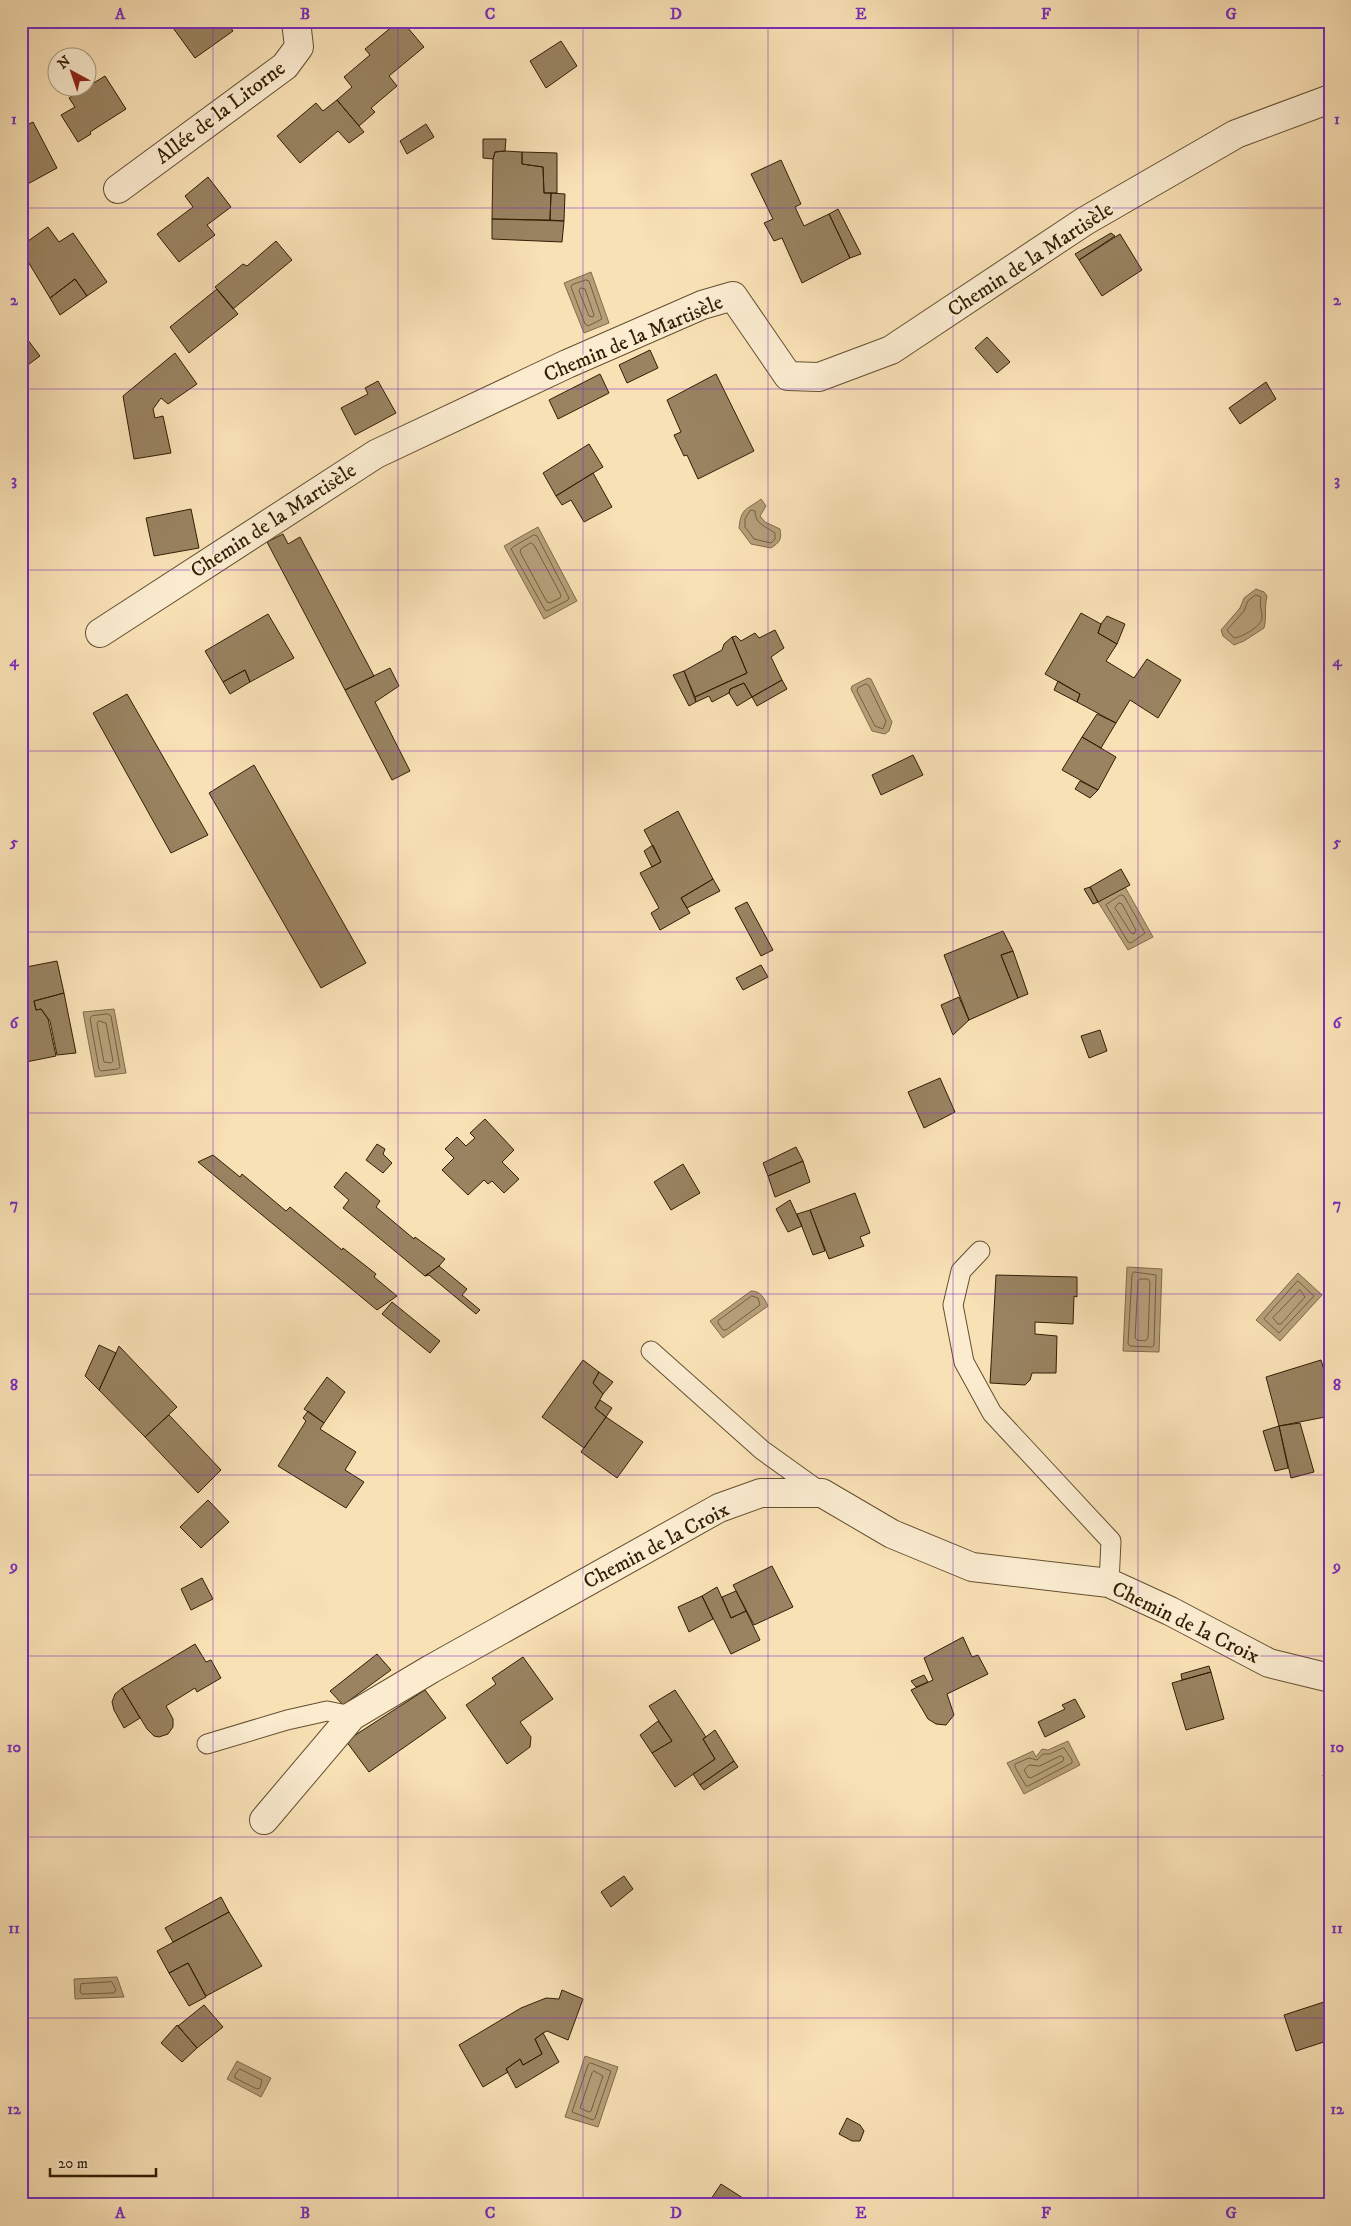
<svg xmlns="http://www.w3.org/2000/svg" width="1351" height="2226" font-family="'IM FELL DW Pica',serif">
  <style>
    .water { fill: #b59f79; stroke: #816b4a }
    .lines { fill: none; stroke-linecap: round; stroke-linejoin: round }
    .shore { stroke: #745e3e; stroke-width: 1 }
    .building { fill: #998361; stroke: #321e04 }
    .lane-casing { stroke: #644f30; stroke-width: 21 }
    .street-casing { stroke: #644f30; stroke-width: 30 }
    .lane { stroke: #fbecd0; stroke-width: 19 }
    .street { stroke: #fbecd0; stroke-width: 28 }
    .grid { fill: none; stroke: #7b2cbf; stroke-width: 1; stroke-opacity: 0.55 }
    .labels { text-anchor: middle; stroke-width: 4; stroke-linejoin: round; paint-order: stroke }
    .street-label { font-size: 21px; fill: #321e04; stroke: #fbecd0 }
    .neatline { fill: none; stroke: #7b2cbf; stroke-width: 2 }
    .grid-label { font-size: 16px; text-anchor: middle; font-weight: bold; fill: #7b2cbf }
  </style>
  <rect width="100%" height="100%" fill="#f9e1b6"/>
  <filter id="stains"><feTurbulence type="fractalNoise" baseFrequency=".004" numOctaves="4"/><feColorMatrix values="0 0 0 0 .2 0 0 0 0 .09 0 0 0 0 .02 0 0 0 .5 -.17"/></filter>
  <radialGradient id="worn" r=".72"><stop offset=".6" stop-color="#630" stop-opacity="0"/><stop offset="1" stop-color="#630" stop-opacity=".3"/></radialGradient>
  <path class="water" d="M591,272l18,51 -25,10 -20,-50z
    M761,499l5,7 -6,10 5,6 15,7c2,10 0,13 -9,19l-20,-4 -12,-16c2,-21 8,-18 22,-29z
    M538,527l39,74 -33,18 -40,-73z
    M1256,589l8,3 3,4c-3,11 0,21 -3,32l-20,13 -10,4 -11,-9 -2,-6 19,-22 4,-10z
    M868,678l3,1 21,43 -3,9 -4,3 -13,-3 -21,-42 1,-3z
    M1125,887l28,50 -25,13 -30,-48z
    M114,1009l12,64 -31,4 -12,-65z
    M1127,1267l35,2 -3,83 -36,-1z
    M1298,1273l24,22 -42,46 -24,-21z
    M751,1291c10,0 13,7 17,15l-45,32 -13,-17z
    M1068,1741l12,24 -56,29 -17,-31 26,-12 3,6 6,-8 6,1z
    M117,1977l7,20 -49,2 -1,-20z
    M585,2056l33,11 -20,60 -33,-10z
    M237,2061l34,17 -10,19 -34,-18z"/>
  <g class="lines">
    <path class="shore" d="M586,280l3,1 13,38 -14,7 -3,-2 -14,-37 1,-2z
      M581,288l4,1 9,26 -1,2 -4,-1 -10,-25z
      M751,510l4,1c0,13 10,15 20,22v6l-4,4 -17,-4 -9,-12v-8z
      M534,535l3,1 32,62 -1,2 -21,11 -2,-1 -34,-61 2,-2z
      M531,543l3,2 27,50 -1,3 -10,5 -3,-1 -27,-50 1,-3z
      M1256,595l5,2c-2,8 1,13 1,21 -1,9 -20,19 -28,20l-7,-8 17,-19 4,-10z
      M866,684l3,2 17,35 -3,8 -8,-3 -18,-35 1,-3z
      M1121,895l3,1 21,37 -14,10 -3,-1 -22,-37z
      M1119,903l3,1 14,26 -2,4 -3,-1 -16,-25z
      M108,1014l3,2 9,51 -2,2 -17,2 -2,-2 -9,-51 2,-2z
      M99,1021l7,2 7,38 -2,2 -7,-1 -7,-38z
      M1134,1272l22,3 -2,70 -2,2 -22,-1 -2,-2 4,-69z
      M1140,1279h8l2,3 -2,56 -3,3 -8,-1 -2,-2 3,-57z
      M1298,1281l16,15 -35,37 -15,-14z
      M1300,1290l5,7 -24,27h-3l-5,-6z
      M752,1296l6,2 2,7 -34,25h-3l-5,-7v-2z
      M1064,1748l8,12v3l-44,23h-2l-11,-19v-3l14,-6 8,2 6,-6h6z
      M1061,1756l3,2 -1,3 -32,17 -3,-1 -4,-7 5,-5 10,1z
      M112,1982l4,8 -2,3 -32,1 -2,-2 1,-8z
      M591,2063l20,8 -16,47 -2,2 -21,-8 16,-47z
      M240,2069l22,11 -2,8 -3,1 -22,-11v-3z
      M594,2071l9,5 -12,35 -2,1 -9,-4 12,-35z"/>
  </g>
  <path class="building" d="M168,21h58l7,10 -38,27z
    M399,21h3l22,26 -35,29 8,10 -26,22 4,4 -16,14 -22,-26 15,-13 -8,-10 26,-22 -5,-6z
    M561,41l16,25 -31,22 -16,-27z
    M105,76l21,33 -36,23 1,2 -13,8 -17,-27 14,-8 -6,-9z
    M337,100l27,32 -15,11 -11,-12 -38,32 -23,-27 39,-33 7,8z
    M33,122l24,46 -33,18 -3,-5v-53z
    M426,124l8,13 -27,17 -7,-13z
    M483,139h23l-1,12 -10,1 -2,7 -10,-1z
    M505,151l17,1v12l21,3 1,26h7l-1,27 -58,-1 1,-60 2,-7z
    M522,152l35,1v40h-13l-1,-26 -21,-3z
    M781,160l20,44 -6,3 9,19 25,-12 21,44 -48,25 -20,-45 -8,3 -10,-18 9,-4 -22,-45z
    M208,177l23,30 -24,18 8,10 -36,27 -22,-28 36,-27 -8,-11z
    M551,193l14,1 -1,27 -14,-1z
    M838,209l23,45 -11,4 -21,-44z
    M492,219l72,2 -2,21 -70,-3z
    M48,227l11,15 14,-9 34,49 -20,14 -12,-17 -25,19 -29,-48v-4z
    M1111,233l4,3 -36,24 -4,-6z
    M1120,234l22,36 -40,26 -23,-36z
    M276,241l16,19 -59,49 -18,-22 28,-23 4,2z
    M75,279l12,17 -27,19 -10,-17z
    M217,289l21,25 -49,39 -19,-26z
    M21,331l19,25 -19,14z
    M987,337l23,25 -13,11 -22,-25z
    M650,350l8,18 -31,15 -8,-18z
    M175,353l22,31 -29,20 -7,-6 -8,11 2,9 8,-2 8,37 -37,6 -11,-63z
    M600,374l9,19 -51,26 -9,-19z
    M716,374l38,77 -56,28 -11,-24 -3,1 -10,-21 7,-3 -14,-32z
    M378,381l18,32 -41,22 -14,-27 27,-14 -3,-6z
    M1266,382l10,17 -36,25 -11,-16z
    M589,444l14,23 -47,29 -13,-23z
    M593,473l19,34 -28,15 -13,-22 -9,5 -6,-9z
    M191,509l8,39 -45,8 -8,-38z
    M283,534l5,10 12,-7 74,139 -29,14 -78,-148z
    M1081,613l20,11 -3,9 19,11 -11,17 28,17 13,-19 34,21 -23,38 -28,-18 -14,23 -39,-21 3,-8 -35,-20z
    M268,614l26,44 -44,24 -5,-12 -22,12 -18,-31z
    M1107,616l18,8 -8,20 -19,-11 3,-9z
    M775,630l9,18 -13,9 11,23 -30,17 -8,-14 -14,6 -1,4 -17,9 -3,-6 -13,6 -1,-5 52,-24 -15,-36 4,-1 5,5 14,-8 4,5z
    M732,637l15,36 -52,24 -11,-26 38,-21 2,-6z
    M390,668l9,18 -24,16 35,69 -18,9 -47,-90z
    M245,670l5,12 -20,12 -7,-12z
    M684,671l12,31 -7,4 -16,-31z
    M782,680l5,9 -30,17 -5,-9z
    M1058,681l22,13 -3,8 -23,-12z
    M744,683l8,14 -15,9 -8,-13 1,-4z
    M127,694l81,141 -37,18 -78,-140z
    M1097,714l19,9 -15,25 -19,-11z
    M1082,737l34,20 -18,33 -36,-20z
    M913,755l10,20 -42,20 -9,-20z
    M254,765l112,198 -45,25 -112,-195z
    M1080,781l18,9 -8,8 -15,-9z
    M678,811l35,68 -32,19 9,15 -30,17 -9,-17 8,-5 -19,-35 21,-11 -17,-32z
    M653,845l8,17 -9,5 -8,-16z
    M1121,869l9,16 -32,17 -8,-15z
    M713,879l7,12 -33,17 -6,-10z
    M1090,887l8,15 -5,2 -9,-15z
    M747,902l26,48 -12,6 -26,-48z
    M1003,931l10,20 -12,4 17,43 -49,22 -25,-65z
    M1013,951l15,43 -10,4 -17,-43z
    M57,961l7,32 -30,8 2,9 5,-1 7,10 8,37 -35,7v-95z
    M761,965l7,12 -25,13 -7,-12z
    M64,993l12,60 -19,2 -7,-34 -9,-12 -5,1 -2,-9z
    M959,997l10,23 -16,15 -12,-30z
    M1100,1030l7,21 -18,7 -8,-22z
    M940,1078l15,34 -31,16 -16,-36z
    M485,1119l29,31 -12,12 17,17 -15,14 -12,-12 -4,3 -4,-4 -16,15 -26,-25 12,-12 -9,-9 12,-12 9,9 9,-8 -5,-5z
    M377,1144l8,5 -2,5 9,9 -9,10 -17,-13z
    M796,1147l7,14 -35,15 -5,-13z
    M213,1155l27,22 2,-3 44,37 4,-4 52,43 1,-2 33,26 -2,3 23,19 -20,14 -179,-148z
    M803,1161l7,21 -35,15 -7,-21z
    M683,1164l17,29 -29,17 -17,-28z
    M346,1172l34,29 -4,6 38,32 1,-2 30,22 -6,7 -14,10 -82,-68 6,-8 -15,-13z
    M855,1193l15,40 -10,4 4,9 -35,13 -19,-49z
    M790,1200l12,26 -14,6 -12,-23z
    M810,1210l15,41 -12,4 -16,-41z
    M439,1266l28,23 -5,6 18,15 -4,4 -47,-39 -4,1z
    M996,1275l81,2v20l-3,-1 -1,28 -38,-2v12l22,2 -1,37h-24l-2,7 -5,5 -35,-2z
    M392,1302l48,39 -10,12 -48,-39z
    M99,1345l17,8 -17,37 -14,-14z
    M119,1346l58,61 -32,30 -46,-47z
    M583,1360l16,12 -6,11 10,11 -8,14 11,9 -22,31 -42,-31z
    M1321,1360l9,30v26l-51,10 -13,-49z
    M599,1372l14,10 -10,12 -10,-11z
    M327,1377l18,15 -21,31 -20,-14z
    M600,1400l12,8 -6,9 -11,-9z
    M308,1411l16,12 -4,6 36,23 -11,18 19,12 -18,26 -68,-42 28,-45 -3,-3z
    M169,1415l52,55 -23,23 -53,-56z
    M606,1417l37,25 -26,36 -36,-26z
    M1300,1423l14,49 -23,6 -12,-52z
    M1279,1426l9,42 -13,3 -12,-40z
    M208,1500l21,22 -28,26 -21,-21z
    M772,1566l21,41 -39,18 -21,-40z
    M202,1578l11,21 -22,11 -10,-21z
    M717,1587l14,31 15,-7 14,29 -29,14 -29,-58z
    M736,1591l10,20 -15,7 -9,-21z
    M702,1596l11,23 -24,13 -11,-25z
    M963,1637l9,20 6,-2 10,19 -41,20 7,21 -8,10 -10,-1 -8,-5 -17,-29 22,-10 -9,-22z
    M195,1644l11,18 5,-2 10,18 -24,14 -2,-4 -29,18 7,13v8l-5,7 -9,3 -5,-1 -7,-7 -25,-41z
    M377,1654l14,16 -48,35 -13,-14z
    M523,1657l30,42 -33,23 11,15 -1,10 -23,17 -41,-59 30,-21 -4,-6z
    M1209,1666l2,6 -29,8 -1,-6z
    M1211,1672l13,47 -38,11 -14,-47z
    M924,1675l4,7 -12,5 -5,-6z
    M122,1688l18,30 -16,10 -10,-18 -2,-8 3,-8z
    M425,1690l21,28 -77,54 -23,-31z
    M675,1690l31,47 -3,2 12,20 -40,28 -23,-34 20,-12 -23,-35z
    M1075,1699l10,18 -40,20 -7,-15 27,-13 -3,-4z
    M658,1721l14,20 -20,12 -12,-18z
    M715,1730l19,31 -34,24 -7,-11 22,-15 -12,-20z
    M734,1761l4,6 -34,23 -4,-5z
    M1330,1772v29l-7,-26z
    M624,1876l9,13 -22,18 -10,-15z
    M221,1897l8,15 -56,30 -8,-14z
    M229,1912l33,54 -56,30 -18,-33 -19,10 -12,-22z
    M188,1963l18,34 -17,9 -20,-33z
    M562,1990l21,9 -15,41 -21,-9 -4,2 -8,6 7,15 -19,11 -3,-6 -14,10 2,3 -25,15 -24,-42 62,-37 25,-10 13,1z
    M1330,2000v40l-34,11 -12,-36z
    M204,2005l19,22 -26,21 -19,-22z
    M177,2025l20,23 -15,14 -21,-19z
    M543,2033l16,29 -43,26 -10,-19 14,-10 3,6 19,-11 -7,-15z
    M847,2118l13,7 4,6 -4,10h-8l-13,-7z
    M721,2184l25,16 -3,5h-36z"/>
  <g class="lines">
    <defs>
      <path id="lane" d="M980,1251l-19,20 -8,34 11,57 28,51 119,128 -2,42
        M651,1351l111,99 60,43
        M207,1744l80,-24 40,-9 25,5"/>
      <path id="street" d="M118,189l167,-123 14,-19 -3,-26
        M100,633l276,-179 191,-90 135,-59 31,-9 55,80 31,1 72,-27 194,-129 151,-87 94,-35
        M264,1820l88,-104 79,-47 288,-161 42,-15h61l70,41 80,33 137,16 61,28 99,52 61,15"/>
    </defs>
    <use href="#lane" class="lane-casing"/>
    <use href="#street" class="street-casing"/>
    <use href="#lane" class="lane"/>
    <use href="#street" class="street"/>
  </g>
  <path class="grid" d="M213,21v2184M398,21v2184M583,21v2184M768,21v2184M953,21v2184M1138,21v2184M21,208h1309M21,389h1309M21,570h1309M21,751h1309M21,932h1309M21,1113h1309M21,1294h1309M21,1475h1309M21,1656h1309M21,1837h1309M21,2018h1309"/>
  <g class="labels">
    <g class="street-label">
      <text transform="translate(220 112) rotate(-37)" y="7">Allée de la Litorne</text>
      <text transform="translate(1030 259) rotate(-33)" y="7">Chemin de la Martisèle</text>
      <text transform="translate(633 338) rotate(-23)" y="7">Chemin de la Martisèle</text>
      <text transform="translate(273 520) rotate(-33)" y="7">Chemin de la Martisèle</text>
      <text transform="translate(656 1545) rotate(-28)" y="7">Chemin de la Croix</text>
      <text transform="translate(1186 1622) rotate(26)" y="7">Chemin de la Croix</text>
    </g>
  </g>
  <rect width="1351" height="2226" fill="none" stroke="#f9e1b6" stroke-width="55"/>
  <g transform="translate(72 72) rotate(320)"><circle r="24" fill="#fbecd0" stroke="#ab9a7e"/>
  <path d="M0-4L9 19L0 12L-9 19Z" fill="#8f2418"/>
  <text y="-8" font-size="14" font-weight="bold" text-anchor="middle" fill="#321e04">N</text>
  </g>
  <path d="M50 2168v8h106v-8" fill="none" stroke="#321e04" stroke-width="2.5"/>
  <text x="58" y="2168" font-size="15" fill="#321e04" stroke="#fbecd0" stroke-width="4" paint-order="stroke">20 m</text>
  <rect x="28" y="28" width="1296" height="2170" class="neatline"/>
  <g class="grid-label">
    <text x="120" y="19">A</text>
    <text x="305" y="19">B</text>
    <text x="490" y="19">C</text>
    <text x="676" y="19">D</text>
    <text x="861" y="19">E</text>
    <text x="1046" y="19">F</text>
    <text x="1231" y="19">G</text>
    <text x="14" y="124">1</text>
    <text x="1337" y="124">1</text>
    <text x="14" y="305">2</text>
    <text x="1337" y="305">2</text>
    <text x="14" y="485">3</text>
    <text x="1337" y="485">3</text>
    <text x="14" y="666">4</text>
    <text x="1337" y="666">4</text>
    <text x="14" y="847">5</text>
    <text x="1337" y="847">5</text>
    <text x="14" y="1028">6</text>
    <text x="1337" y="1028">6</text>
    <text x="14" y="1209">7</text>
    <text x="1337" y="1209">7</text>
    <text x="14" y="1390">8</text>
    <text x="1337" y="1390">8</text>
    <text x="14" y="1571">9</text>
    <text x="1337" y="1571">9</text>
    <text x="14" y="1752">10</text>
    <text x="1337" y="1752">10</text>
    <text x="14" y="1933">11</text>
    <text x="1337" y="1933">11</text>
    <text x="14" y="2114">12</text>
    <text x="1337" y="2114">12</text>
    <text x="120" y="2218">A</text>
    <text x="305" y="2218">B</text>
    <text x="490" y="2218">C</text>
    <text x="676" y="2218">D</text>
    <text x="861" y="2218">E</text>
    <text x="1046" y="2218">F</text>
    <text x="1231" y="2218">G</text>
  </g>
  <rect width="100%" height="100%" filter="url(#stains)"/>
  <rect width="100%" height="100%" fill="url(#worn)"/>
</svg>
